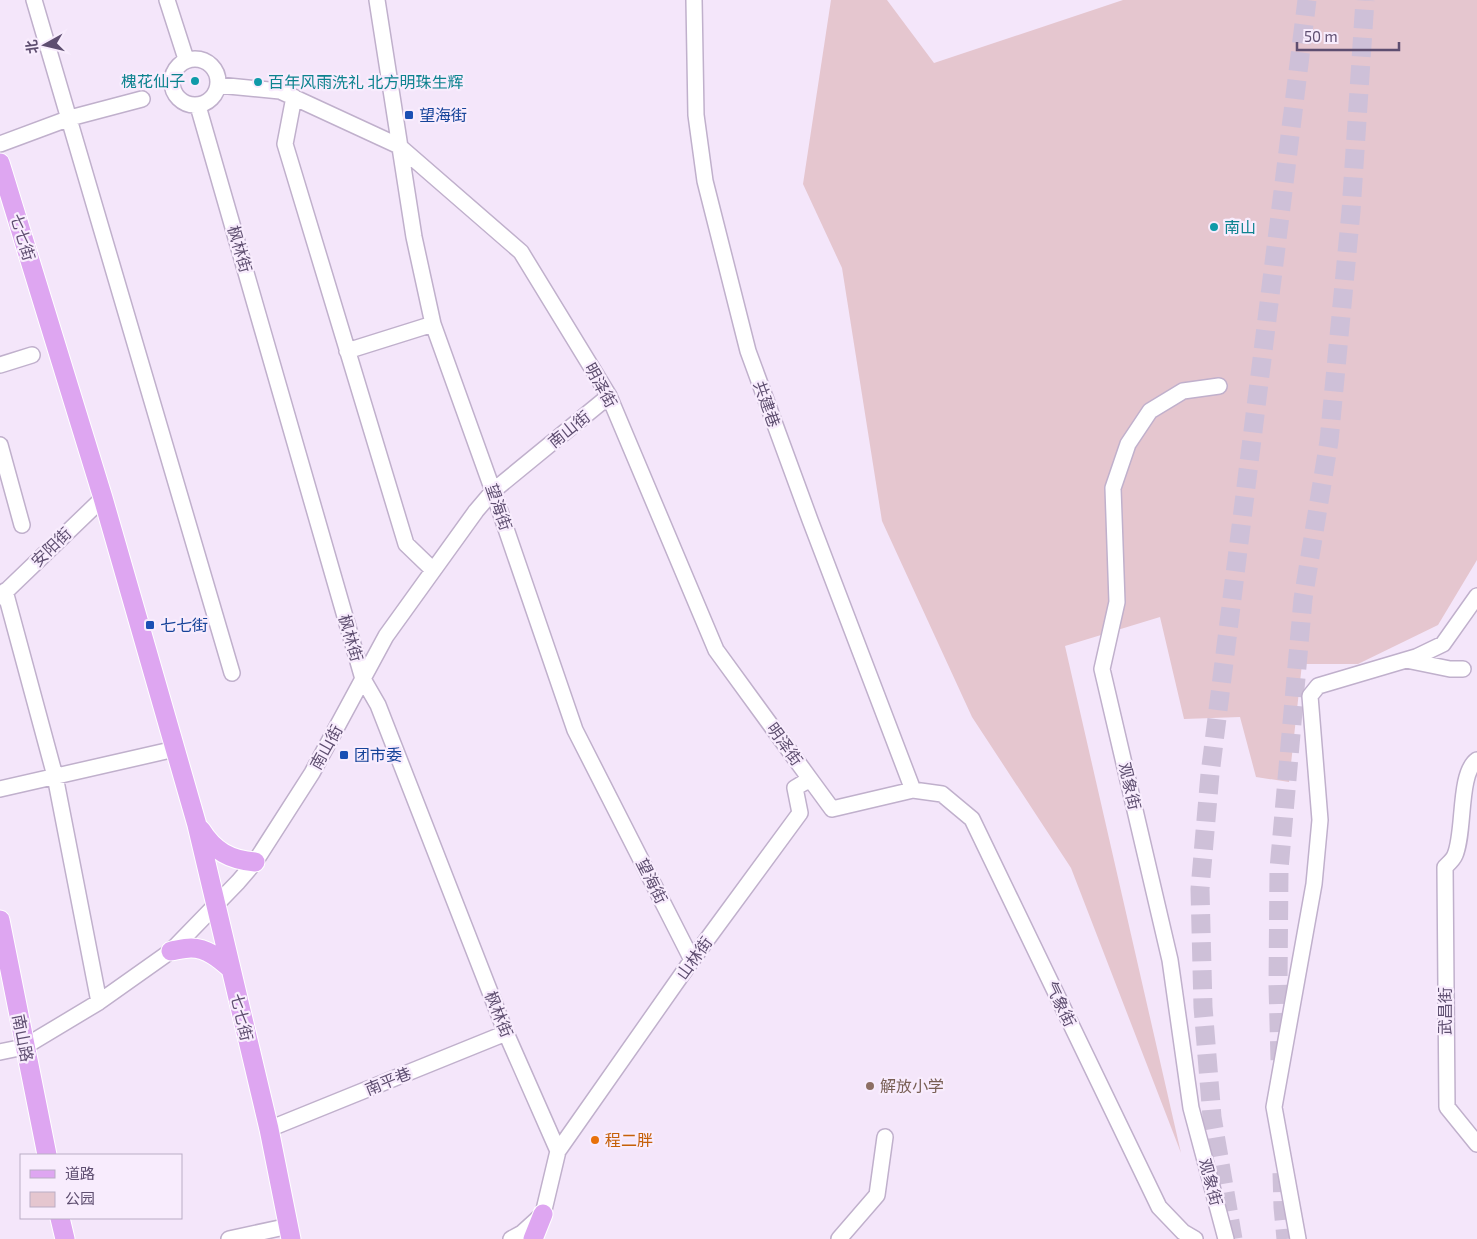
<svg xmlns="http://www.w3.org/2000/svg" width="1477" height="1239" font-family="'Exo 2','Noto Sans SC',sans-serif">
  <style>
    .green { fill: #e5c6cf }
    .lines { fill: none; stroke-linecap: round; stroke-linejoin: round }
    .major-tunnel { stroke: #cec0d8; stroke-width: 19; stroke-dasharray: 19 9; stroke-linecap: butt }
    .minor-casing { stroke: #c0b0cc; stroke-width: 18 }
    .major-casing { stroke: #fff; stroke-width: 21 }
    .minor { stroke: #fff; stroke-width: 15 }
    .major { stroke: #dea6f1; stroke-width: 19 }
    .culture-dot { fill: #0f9aa8; stroke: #f8ecfd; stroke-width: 2 }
    .transit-dot { fill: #1a4fb4; stroke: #f8ecfd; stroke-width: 2 }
    .education-dot { fill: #8d6e63; stroke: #f8ecfd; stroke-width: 2 }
    .food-dot { fill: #e8710a; stroke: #f8ecfd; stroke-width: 2 }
    .labels { text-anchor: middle; stroke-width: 4.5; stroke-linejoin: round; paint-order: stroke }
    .culture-label { font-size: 16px; fill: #0d838f; stroke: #f8ecfd; text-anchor: start }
    .transit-label { font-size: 16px; fill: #164399; stroke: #f8ecfd; text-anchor: start }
    .street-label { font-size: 16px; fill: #5e4e70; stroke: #f8ecfd }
    .education-label { font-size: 16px; fill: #785e54; stroke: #f8ecfd; text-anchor: start }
    .food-label { font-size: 16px; fill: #c56008; stroke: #f8ecfd; text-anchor: start }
  </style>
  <rect width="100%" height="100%" fill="#f4e6fa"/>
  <path class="green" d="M831,0h56l47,63 189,-63h354v560l-39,65 -80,39h-56l-13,118 -33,-5 -16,-60 -56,2 -24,-102 -95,29 116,507 -110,-285 -99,-151 -90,-196 -40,-253 -39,-84z"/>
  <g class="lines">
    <path class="major-tunnel" d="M1280,1060l-2,-75 1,-116 24,-270 26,-158 22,-230 14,-211
      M1282,1173l1,34 3,32
      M1233,1239l-21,-122 -9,-110 -3,-118 10,-115 97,-774"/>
    <defs>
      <path id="minor" d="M34,0l198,673
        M167,0l19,59
        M377,0l37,237 19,87 60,167 82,239 117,230
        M694,0l2,115 9,66 43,170 62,169 103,270
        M172 82a23 23 0 1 1 46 0a23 23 0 1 1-46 0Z
        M218,85l62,6 119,55 122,106 88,144 107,254 94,129
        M294,97l-9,47 121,400 27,26
        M198,106l165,573 15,26 128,328 52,118
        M0,144l70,-26 72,-19
        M347,351l86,-27
        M0,365l32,-10
        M1219,386l-36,5 -33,20 -22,33 -15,44 4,114 -15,67 68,291 21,148 35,131
        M0,445l22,80
        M5,591l50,185 44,226
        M0,597l103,-99
        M1406,660l44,9h13
        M1477,760c-19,13 -12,72 -22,95 -2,5 -7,9 -10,12l2,240 30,37
        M0,789l175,-40
        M0,1052l24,-5 75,-45 72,-51 67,-69 17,-20 57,-89 74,-137 90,-125 17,-20 116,-95
        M269,1129l237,-96
        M229,1239l60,-13
        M511,1239l11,-6 21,-19 15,-63 134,-191 108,-147 -5,-25 15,-9 22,30 81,-19 29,4 30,25 187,388 24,25 12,7
        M839,1239l38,-44 8,-58
        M1298,1239l-24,-132 40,-223 6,-64 -10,-124 8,-10 98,-29 27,-13 34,-48"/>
      <path id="major" d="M0,163l103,335 94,327 72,304 22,110
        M201,830c13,21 29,30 54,32
        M0,920l47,235
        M171,951c6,-1 14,-3 20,-3 16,0 29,11 40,21
        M60,1218l5,21
        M533,1239l10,-25"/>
    </defs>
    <use href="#minor" class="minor-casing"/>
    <use href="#major" class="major-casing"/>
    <use href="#minor" class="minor"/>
    <use href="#major" class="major"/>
  </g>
  <g class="culture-dot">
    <circle cx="195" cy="81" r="5"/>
    <circle cx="258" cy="82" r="5"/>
    <circle cx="1214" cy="227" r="5"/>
  </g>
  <g class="transit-dot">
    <rect x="404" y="110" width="10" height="10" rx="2.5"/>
    <rect x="145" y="620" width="10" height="10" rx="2.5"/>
    <rect x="339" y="750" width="10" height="10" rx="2.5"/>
  </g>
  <circle class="education-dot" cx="870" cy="1086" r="5"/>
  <circle class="food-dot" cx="595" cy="1140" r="5"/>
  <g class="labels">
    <g class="culture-label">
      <text x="185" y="87" text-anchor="end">槐花仙子</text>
      <text x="268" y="88">百年风雨洗礼 北方明珠生辉</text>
      <text x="1224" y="233">南山</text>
    </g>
    <g class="transit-label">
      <text x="419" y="121">望海街</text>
      <text x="160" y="631">七七街</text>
      <text x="354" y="761">团市委</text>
    </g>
    <g class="street-label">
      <text transform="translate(23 237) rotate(73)" y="6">七七街</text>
      <text transform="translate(240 249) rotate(74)" y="6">枫林街</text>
      <text transform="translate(601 385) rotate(61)" y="6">明泽街</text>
      <text transform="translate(767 404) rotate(70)" y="6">共建巷</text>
      <text transform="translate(569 429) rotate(-39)" y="6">南山街</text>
      <text transform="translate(499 507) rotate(71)" y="6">望海街</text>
      <text transform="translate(51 547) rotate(-44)" y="6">安阳街</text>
      <text transform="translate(351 638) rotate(74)" y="6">枫林街</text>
      <text transform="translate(785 744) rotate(54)" y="6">明泽街</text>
      <text transform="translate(326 747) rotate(-61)" y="6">南山街</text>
      <text transform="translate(1130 786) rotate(77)" y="6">观象街</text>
      <text transform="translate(652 881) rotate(63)" y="6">望海街</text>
      <text transform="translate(694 958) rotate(-54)" y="6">山林街</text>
      <text transform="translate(1061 1004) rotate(64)" y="6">气象街</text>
      <text transform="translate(1445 1011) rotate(-90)" y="6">武昌街</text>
      <text transform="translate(499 1014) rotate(68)" y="6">枫林街</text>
      <text transform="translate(242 1017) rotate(77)" y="6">七七街</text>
      <text transform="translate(23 1038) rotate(79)" y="6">南山路</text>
      <text transform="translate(388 1081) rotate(-22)" y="6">南平巷</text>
      <text transform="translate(1211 1182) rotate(75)" y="6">观象街</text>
    </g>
    <g class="education-label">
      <text x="880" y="1092">解放小学</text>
    </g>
    <g class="food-label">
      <text x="605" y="1146">程二胖</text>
    </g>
  </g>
  <rect x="20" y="1154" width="162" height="65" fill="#f8ecfd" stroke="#baadc5"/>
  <rect x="30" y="1170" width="25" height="8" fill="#dea6f1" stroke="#baadc5"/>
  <text x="65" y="1179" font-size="15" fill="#5e4e70">道路</text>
  <rect x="30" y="1192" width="25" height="15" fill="#e5c6cf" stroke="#baadc5"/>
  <text x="65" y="1204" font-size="15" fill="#5e4e70">公园</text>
  <g transform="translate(45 45) rotate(262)" stroke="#f8ecfd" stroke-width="4" paint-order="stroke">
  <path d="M0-4L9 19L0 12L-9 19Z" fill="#5e4e70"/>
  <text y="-8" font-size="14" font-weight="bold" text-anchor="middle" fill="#5e4e70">北</text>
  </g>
  <path d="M1297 42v8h102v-8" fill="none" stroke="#5e4e70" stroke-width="2.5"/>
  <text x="1304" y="42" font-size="15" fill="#5e4e70" stroke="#f8ecfd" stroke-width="4" paint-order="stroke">50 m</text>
</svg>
